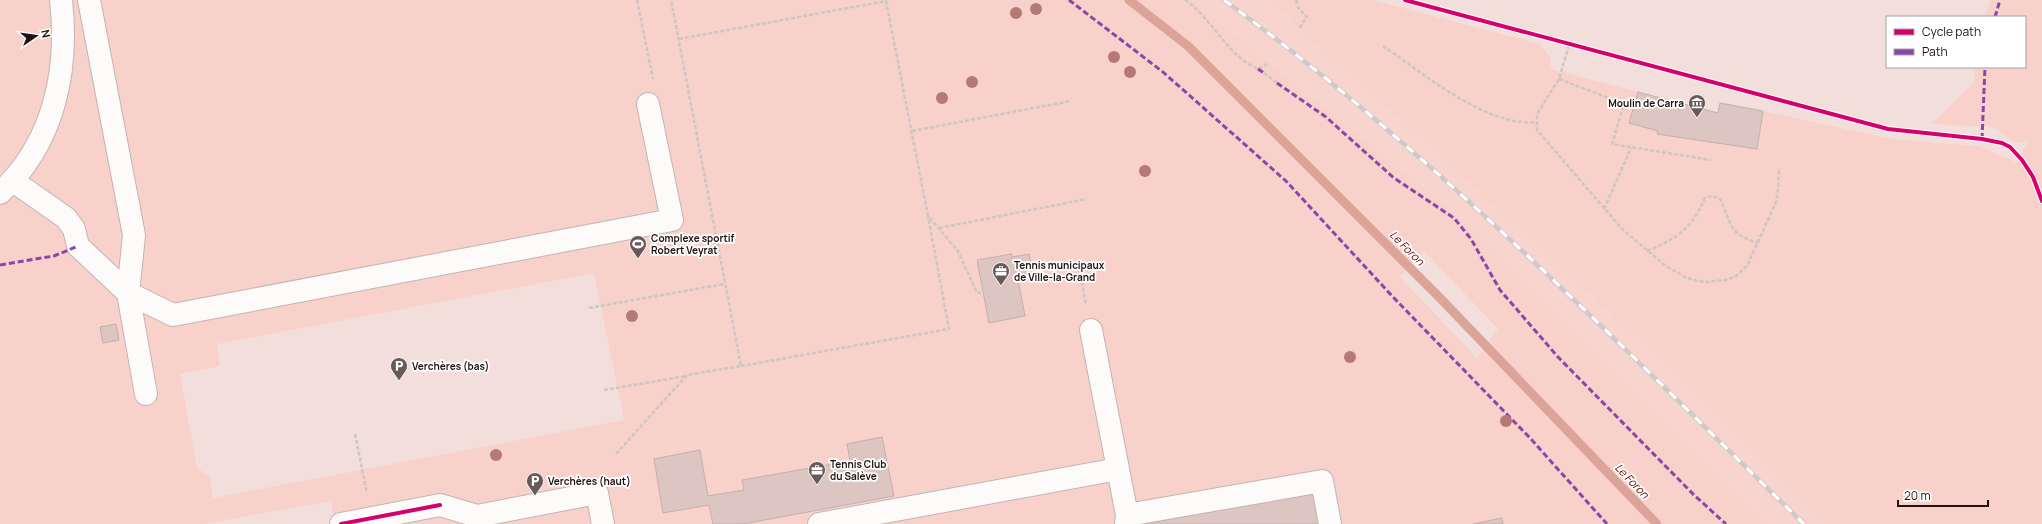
<svg xmlns="http://www.w3.org/2000/svg" width="2042" height="524" font-family="Manrope,sans-serif">
  <style>
    .built { fill: #f8d4ce }
    .green { fill: #f8d1ca; fill-rule: evenodd }
    .lines { fill: none; stroke-linecap: round; stroke-linejoin: round }
    .stream { stroke: #dca399; stroke-width: 9 }
    .building { fill: #ddc6c2; stroke: #c0b0ae }
    .minor-casing { stroke: #c3b4b1; stroke-width: 24 }
    .path { stroke: #ccc6c4; stroke-width: 2.5; stroke-dasharray: 4 2; stroke-linecap: butt }
    .minor { stroke: #fdfafa; stroke-width: 22 }
    .rail-casing { stroke: #cfcac9; stroke-width: 4.5 }
    .rail { stroke: #fff; stroke-width: 3; stroke-dasharray: 9; stroke-linecap: butt }
    .quiet { stroke: #8e44ad; stroke-width: 3; stroke-dasharray: 6 3; stroke-linecap: butt }
    .cycleway-casing { stroke: #fff; stroke-width: 6 }
    .cycleway { stroke: #d6006c; stroke-width: 4 }
    .tree { fill: #b37b73 }
    .labels { text-anchor: middle; stroke-width: 3.5; stroke-linejoin: round; paint-order: stroke }
    .poi-label { font-size: 10px; font-weight: bold; fill: #201210; stroke: #fff; text-anchor: start }
    .water-label { font-size: 11px; font-style: italic; fill: #5f0300; stroke: #fff }
  </style>
  <rect width="100%" height="100%" fill="#f2dfdc"/>
  <path class="built" d="M1192,0h74l20,13 17,20 165,148 172,161 186,182h-57l-316,-313z"/>
  <path class="green" d="M0,0h1192l261,211 316,313h-1435l-3,-23 -128,23h-203zM1424,251l74,78 -21,29 -77,-81zM594,273l30,147 -411,78 -4,-22 -12,-8 -17,-94 40,-8 -3,-22z
    M1266,0h106l168,44 10,13 1,12 87,23 -8,31 77,18 50,8 6,-38 128,28 87,7 38,16 12,-21 -13,2 -22,-16 -62,-3 43,-41 1,-16h50v-50h-40l5,-17h52v524h-216l-186,-182 -172,-161 -165,-148 -17,-20z"/>
  <g class="lines">
    <path class="stream" d="M1129,0l59,46 252,252 217,226"/>
  </g>
  <path class="building" d="M1638,92l80,21 2,-10 43,8 -6,38 -100,-15 1,-3 -29,-8z
    M1012,254v3l17,-3 5,23 -16,3 7,36 -36,7 -12,-63z
    M116,324l3,16 -16,3 -3,-16z
    M882,437l12,59 -151,28h-30l-4,-19 -46,8 -9,-54 46,-9 8,46 36,-6 -2,-10 108,-19 -3,-17z
    M1314,492l6,32h-176z
    M1502,518l1,6h-30z"/>
  <g class="lines">
    <defs>
      <path id="minor" d="M89,0l45,235 -6,58 18,101
        M13,181l53,37 8,11 4,17 50,47 45,22 499,-95 -24,-116
        M0,193c54,-50 69,-122 61,-193
        M1118,469l9,46 -1,9
        M1127,515l195,-34 8,43
        M341,524l99,-19 37,11 120,-23 6,31
        M819,524l299,-55 -27,-139"/>
    </defs>
    <use href="#minor" class="minor-casing"/>
    <path class="path" d="M637,0l16,79
      M1185,0c28,19 42,56 73,69l11,-6
      M1296,0l3,9 8,8 -8,11
      M679,39l207,-38 42,215 30,35 19,42 6,-1
      M1569,45l-10,34 -22,35v16l86,100 43,36 21,12 11,3 9,1 18,-2 10,-3 12,-11 29,-64 2,-13 1,-21
      M1383,46c40,27 103,81 153,76
      M1264,73l13,10
      M1559,79l65,25 -12,40 99,16
      M912,131l159,-30
      M1604,209l27,-61
      M939,228l148,-29
      M1647,251c31,-13 44,-22 58,-53l7,-2 8,3c13,25 6,34 38,44
      M1078,264l8,40
      M589,308l135,-24
      M741,366l208,-37 -21,-113
      M604,390l82,-14
      M355,434l12,59
      M616,454l71,-79 54,-9 -70,-366"/>
    <use href="#minor" class="minor"/>
    <defs>
      <path id="rail" d="M1224,0c210,153 394,343 580,524"/>
    </defs>
    <use href="#rail" class="rail-casing"/>
    <use href="#rail" class="rail"/>
    <path class="quiet" d="M1069,0l94,72 123,109 107,116 137,141 77,86
      M1995,17l5,-17
      M1258,69l6,4
      M1277,83l49,34 68,61 60,40 17,21 29,51 58,67 136,138 32,29
      M1982,139l3,-72
      M0,265l54,-9 24,-10"/>
    <defs>
      <path id="cycleway" d="M1405,0l483,129 94,10 20,4 8,4 12,13 11,17 9,24
        M341,524l99,-19"/>
    </defs>
    <use href="#cycleway" class="cycleway-casing"/>
    <use href="#cycleway" class="cycleway"/>
  </g>
  <g class="tree">
    <circle cx="1036" cy="9" r="6"/>
    <circle cx="1016" cy="13" r="6"/>
    <circle cx="1114" cy="57" r="6"/>
    <circle cx="1130" cy="72" r="6"/>
    <circle cx="972" cy="82" r="6"/>
    <circle cx="942" cy="98" r="6"/>
    <circle cx="1145" cy="171" r="6"/>
    <circle cx="632" cy="316" r="6"/>
    <circle cx="1350" cy="357" r="6"/>
    <circle cx="1506" cy="421" r="6"/>
    <circle cx="496" cy="455" r="6"/>
  </g>
  <defs>
    <symbol id="museum-pin" viewBox="-11 -11 22 30"><path d="M0 17L-7.5 6A9.5 9.5 0 1 1 7.5 6Z" fill="#6a5a57" stroke="#fff"/><path d="M0-6L6-3V-2H-6V-3ZM-5-1h2V3h-2ZM-1-1h2V3h-2ZM3-1h2V3H3ZM-6 4H6V6H-6Z" fill="#fff"/></symbol>
    <symbol id="stadium-pin" viewBox="-11 -11 22 30"><path d="M0 17L-7.5 6A9.5 9.5 0 1 1 7.5 6Z" fill="#6a5a57" stroke="#fff"/><path d="M0-5a6.5 5 0 1 0 0 10a6.5 5 0 1 0 0-10ZM-3.5-1.8h7v3.6h-7Z" fill="#fff"/></symbol>
    <symbol id="office-pin" viewBox="-11 -11 22 30"><path d="M0 17L-7.5 6A9.5 9.5 0 1 1 7.5 6Z" fill="#6a5a57" stroke="#fff"/><path d="M-6-3h4V-5.5h4V-3h4V5H-6ZM-1-4.5V-3h2v-1.5ZM-6 0V1H6V0Z" fill="#fff"/></symbol>
    <symbol id="parking-pin" viewBox="-11 -11 22 30"><path d="M0 17L-7.5 6A9.5 9.5 0 1 1 7.5 6Z" fill="#6a5a57" stroke="#fff"/><path d="M-3.5-5.5H1a3.5 3.5 0 0 1 0 7H-1V5.5H-3.5ZM-1-3.4V-.6H.8a1.4 1.4 0 0 0 0-2.8Z" fill="#fff"/></symbol>
  </defs>
  <g fill-rule="evenodd">
    <use href="#museum-pin" x="1687" y="93" width="20" height="27"/>
    <use href="#stadium-pin" x="628" y="234" width="20" height="27"/>
    <use href="#office-pin" x="991" y="261" width="20" height="27"/>
    <use href="#parking-pin" x="389" y="356" width="20" height="27"/>
    <use href="#office-pin" x="807" y="460" width="20" height="27"/>
    <use href="#parking-pin" x="525" y="471" width="20" height="27"/>
  </g>
  <g class="labels">
    <g class="poi-label">
      <text x="1684" y="107" text-anchor="end">Moulin de Carra</text>
      <text x="651" y="242">Complexe sportif<tspan x="651" dy="12">Robert Veyrat</tspan></text>
      <text x="1014" y="269">Tennis municipaux<tspan x="1014" dy="12">de Ville-la-Grand</tspan></text>
      <text x="412" y="370">Verchères (bas)</text>
      <text x="830" y="468">Tennis Club<tspan x="830" dy="12">du Salève</tspan></text>
      <text x="548" y="485">Verchères (haut)</text>
    </g>
    <g class="water-label">
      <text transform="translate(1407 248) rotate(45)" y="4">Le Foron</text>
      <text transform="translate(1632 481) rotate(46)" y="4">Le Foron</text>
    </g>
  </g>
  <rect x="1886" y="16" width="140" height="52" fill="#ffffff" stroke="#a6a09f"/>
  <rect x="1894" y="29" width="20" height="6" fill="#d6006c" stroke="#a6a09f"/>
  <text x="1922" y="36" font-size="12" fill="#201210">Cycle path</text>
  <rect x="1894" y="49" width="20" height="6" fill="#8e44ad" stroke="#a6a09f"/>
  <text x="1922" y="56" font-size="12" fill="#201210">Path</text>
  <g transform="translate(36 36) rotate(77)" stroke="#ffffff" stroke-width="3" paint-order="stroke">
  <path d="M0-3L7 15L0 10L-7 15Z" fill="#201210"/>
  <text y="-6" font-size="11" font-weight="bold" text-anchor="middle" fill="#201210">N</text>
  </g>
  <path d="M1898 500v6h90v-6" fill="none" stroke="#201210" stroke-width="2"/>
  <text x="1904" y="500" font-size="12" fill="#201210" stroke="#ffffff" stroke-width="3" paint-order="stroke">20 m</text>
</svg>
